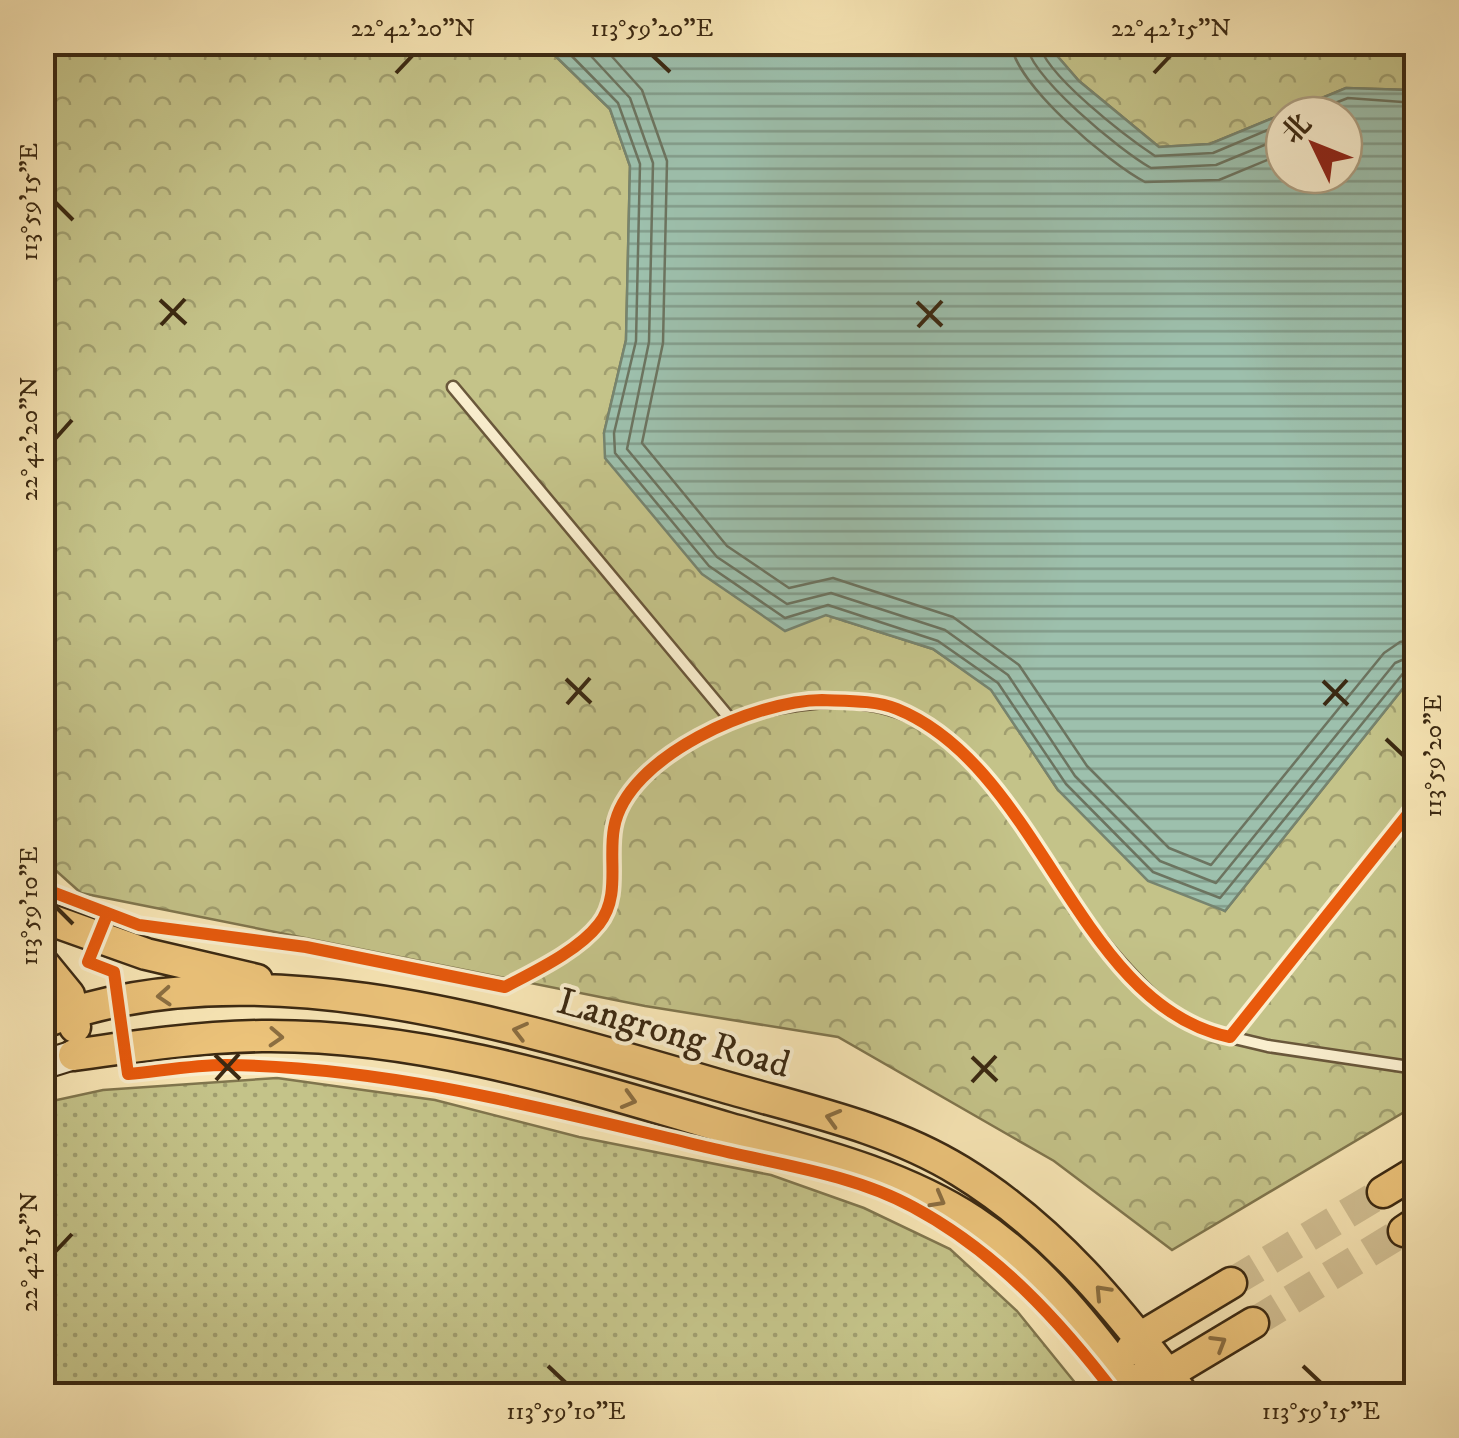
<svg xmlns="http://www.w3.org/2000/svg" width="1459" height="1438" font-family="'IM FELL DW Pica','Noto Serif SC',serif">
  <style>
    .grass { fill: url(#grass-dots); stroke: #80764e; stroke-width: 2.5 }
    .forest { fill: url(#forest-crowns); stroke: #80764e; stroke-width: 2.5 }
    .water { fill: url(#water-rules); stroke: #76846f; stroke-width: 2.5; fill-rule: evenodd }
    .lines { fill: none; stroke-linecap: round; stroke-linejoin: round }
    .shore { stroke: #6c7460; stroke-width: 2.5 }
    .primary-tunnel { stroke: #d2c094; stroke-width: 30; stroke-dasharray: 30 15; stroke-linecap: butt }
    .service-casing { stroke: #6a583b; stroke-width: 15 }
    .secondary-casing { stroke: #3b2912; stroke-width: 32 }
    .primary-casing { stroke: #3b2912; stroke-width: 35 }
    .service { stroke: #faefcf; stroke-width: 10 }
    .secondary { stroke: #faefcf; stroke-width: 28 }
    .primary { stroke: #ecc37a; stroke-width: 30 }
    .cycleway-casing { stroke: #faefcf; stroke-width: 19 }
    .cycleway { stroke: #e8590c; stroke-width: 12 }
    .oneway { stroke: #8b6e41 }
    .ticks { fill: none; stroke: #3b2912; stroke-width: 4 }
    .labels { text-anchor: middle; stroke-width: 8; stroke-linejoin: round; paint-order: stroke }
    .street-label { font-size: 38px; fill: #3b2912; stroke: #faefcf }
    .neatline { fill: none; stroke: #3b2912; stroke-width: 4 }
    .ticks-label { font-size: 25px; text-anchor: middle; fill: #3b2912 }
  </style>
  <defs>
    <pattern id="grass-dots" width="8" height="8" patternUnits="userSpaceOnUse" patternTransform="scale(2.5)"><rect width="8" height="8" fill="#c4c389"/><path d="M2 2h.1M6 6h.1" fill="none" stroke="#a09e6f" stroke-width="1.8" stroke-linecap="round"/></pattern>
    <pattern id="forest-crowns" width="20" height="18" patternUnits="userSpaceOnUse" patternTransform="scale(2.5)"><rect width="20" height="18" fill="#c4c389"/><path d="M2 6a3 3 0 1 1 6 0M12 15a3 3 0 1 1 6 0" fill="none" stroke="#a09e6f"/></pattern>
    <pattern id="water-rules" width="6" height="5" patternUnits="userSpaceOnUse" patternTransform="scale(2.5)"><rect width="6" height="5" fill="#9dc0ad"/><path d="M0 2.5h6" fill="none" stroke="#819c8b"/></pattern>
  </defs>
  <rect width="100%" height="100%" fill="#f8e6b5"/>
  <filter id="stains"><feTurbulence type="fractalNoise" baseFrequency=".002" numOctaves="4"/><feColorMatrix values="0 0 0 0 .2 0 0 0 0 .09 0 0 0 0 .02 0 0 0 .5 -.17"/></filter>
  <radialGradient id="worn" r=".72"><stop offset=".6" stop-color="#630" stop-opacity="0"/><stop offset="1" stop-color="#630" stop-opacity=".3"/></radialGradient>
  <path class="grass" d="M277,1078l158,22 144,37 192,38 93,33 86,41 67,62 68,84h-1042v-292l60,-13z"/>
  <path class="forest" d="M43,43h499l68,66 20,57 -4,174 -22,93 222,182 107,34 58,40 67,101 167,121 191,-239v433l-244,145 -118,-89 -216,-124 -193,-31 -564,-113 -38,-34z
    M1046,43h370v54l-7,-7 -63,-2 -136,56 -51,3 -80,-66z"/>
  <path class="water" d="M542,43h504l33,38 80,66 51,-3 136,-56 63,2 7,7v575l-191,239 -77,-30 -90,-91 -67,-100 -58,-41 -107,-34 -41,16 -83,-57 -97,-116 -1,-25 22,-93 4,-174 -20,-57zM1284,115h60v60h-60z"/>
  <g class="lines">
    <path class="shore" d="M558,42l60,61 22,61 -4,177 -22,92 1,20 94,113 76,52 43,-13 110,36 60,42 68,101 87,88 67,26 185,-227 11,-4
      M578,42l52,56 23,65 -4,179 -22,107 90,108 70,47 44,-11 114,37 63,45 67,101 85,85 56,22 179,-220 21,-9
      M599,42l43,48 25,71 -4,182 -21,100 85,103 62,42 44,-10 120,39 66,48 68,101 82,82 42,17 173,-212 16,-11 16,-3
      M1011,42c2,41 99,122 134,140l74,-2 65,-27
      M1026,42c2,34 95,109 125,126l65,-3 68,-28
      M1039,42c3,31 89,96 116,114l58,-3 71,-30
      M1304,115l44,-17 68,5"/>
    <path class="primary-tunnel" d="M1231,1283l152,-91
      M1253,1323l151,-92"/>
    <defs>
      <path id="service" d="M453,387l278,333c244,-74 260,95 389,242 32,36 62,65 110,75l186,-233
        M1230,1037l38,9 148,22"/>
      <path id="secondary" d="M42,1065l32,-10"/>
      <path id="primary" d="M42,917l104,37 111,26
        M42,962l27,33 6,32
        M42,1023c208,-81 473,3 676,62 82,24 169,41 242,86 93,57 160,139 224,225
        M74,1055c62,-9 125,-18 188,-19 159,-2 315,48 465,92 84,24 173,45 246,93 68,45 118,110 166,175
        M1383,1192l33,-20
        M1404,1231l12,-8
        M1131,1350l10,-13 90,-54
        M1148,1372l20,2 85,-51"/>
    </defs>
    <use href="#service" class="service-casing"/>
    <use href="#secondary" class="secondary-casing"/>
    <use href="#primary" class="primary-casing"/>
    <use href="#service" class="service"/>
    <use href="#secondary" class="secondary"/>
    <use href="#primary" class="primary"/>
    <defs>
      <path id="cycleway" d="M42,888l97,37 167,22 199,40c30,-16 73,-36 94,-63 22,-28 9,-64 15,-96 12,-72 143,-128 208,-128 24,1 53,0 75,9 145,59 180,297 333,328l186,-233
        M107,915l-19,47 26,10 14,102c32,-3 65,-9 98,-9 164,2 324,45 484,83 66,16 143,26 203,59 84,45 147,114 204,189"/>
    </defs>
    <use href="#cycleway" class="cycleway-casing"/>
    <use href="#cycleway" class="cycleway"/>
  </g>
  <defs><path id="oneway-chevron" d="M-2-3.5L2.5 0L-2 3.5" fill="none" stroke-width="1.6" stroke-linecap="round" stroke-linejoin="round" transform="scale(2.5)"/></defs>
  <g class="oneway">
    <use href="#oneway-chevron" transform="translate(164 996) rotate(176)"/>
    <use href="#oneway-chevron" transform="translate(520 1031) rotate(-166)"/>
    <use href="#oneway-chevron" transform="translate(276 1037) rotate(3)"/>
    <use href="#oneway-chevron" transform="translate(629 1100) rotate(16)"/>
    <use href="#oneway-chevron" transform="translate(833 1118) rotate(-164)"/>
    <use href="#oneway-chevron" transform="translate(938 1200) rotate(29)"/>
    <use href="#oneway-chevron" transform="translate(1102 1292) rotate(-133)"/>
    <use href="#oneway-chevron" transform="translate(1219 1343) rotate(-31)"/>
  </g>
  <path class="ticks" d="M652,55l18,17M396,73l17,-18M1154,73l17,-18M55,202l18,18M160,300l26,24M917,302l25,24M161,325l24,-26M918,327l24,-26M55,439l17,-19M566,679l25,24M1323,681l25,24M567,704l23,-26M1324,705l23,-25M1386,739l18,17M55,906l18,18M215,1055l25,24M972,1057l25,24M216,1080l23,-26M972,1082l24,-26M55,1252l17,-18M548,1366l18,17M1303,1366l18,17"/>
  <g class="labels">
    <g class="street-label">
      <text transform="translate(674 1032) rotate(16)" y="13">Langrong Road</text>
    </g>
  </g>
  <rect width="1459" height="1438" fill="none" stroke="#f8e6b5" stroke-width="110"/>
  <g transform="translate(1314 145) rotate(313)"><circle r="48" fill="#faefcf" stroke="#aea083" stroke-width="2.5"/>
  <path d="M0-8L18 38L0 25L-18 38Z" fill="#8f2418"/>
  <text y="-15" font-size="28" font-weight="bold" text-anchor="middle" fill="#3b2912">北</text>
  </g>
  <rect x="55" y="55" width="1349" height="1328" class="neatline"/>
  <g class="ticks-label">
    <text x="413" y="36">22°42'20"N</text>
    <text x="652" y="36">113°59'20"E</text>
    <text x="1171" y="36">22°42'15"N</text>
    <text transform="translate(28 202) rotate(-90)" y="9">113°59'15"E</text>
    <text transform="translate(28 439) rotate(-90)" y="9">22°42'20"N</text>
    <text transform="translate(1432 756) rotate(-90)" y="9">113°59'20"E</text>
    <text transform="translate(28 906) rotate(-90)" y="9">113°59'10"E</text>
    <text transform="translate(28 1252) rotate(-90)" y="9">22°42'15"N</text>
    <text x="566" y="1419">113°59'10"E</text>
    <text x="1321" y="1419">113°59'15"E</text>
  </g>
  <rect width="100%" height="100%" filter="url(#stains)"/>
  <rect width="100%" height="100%" fill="url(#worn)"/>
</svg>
